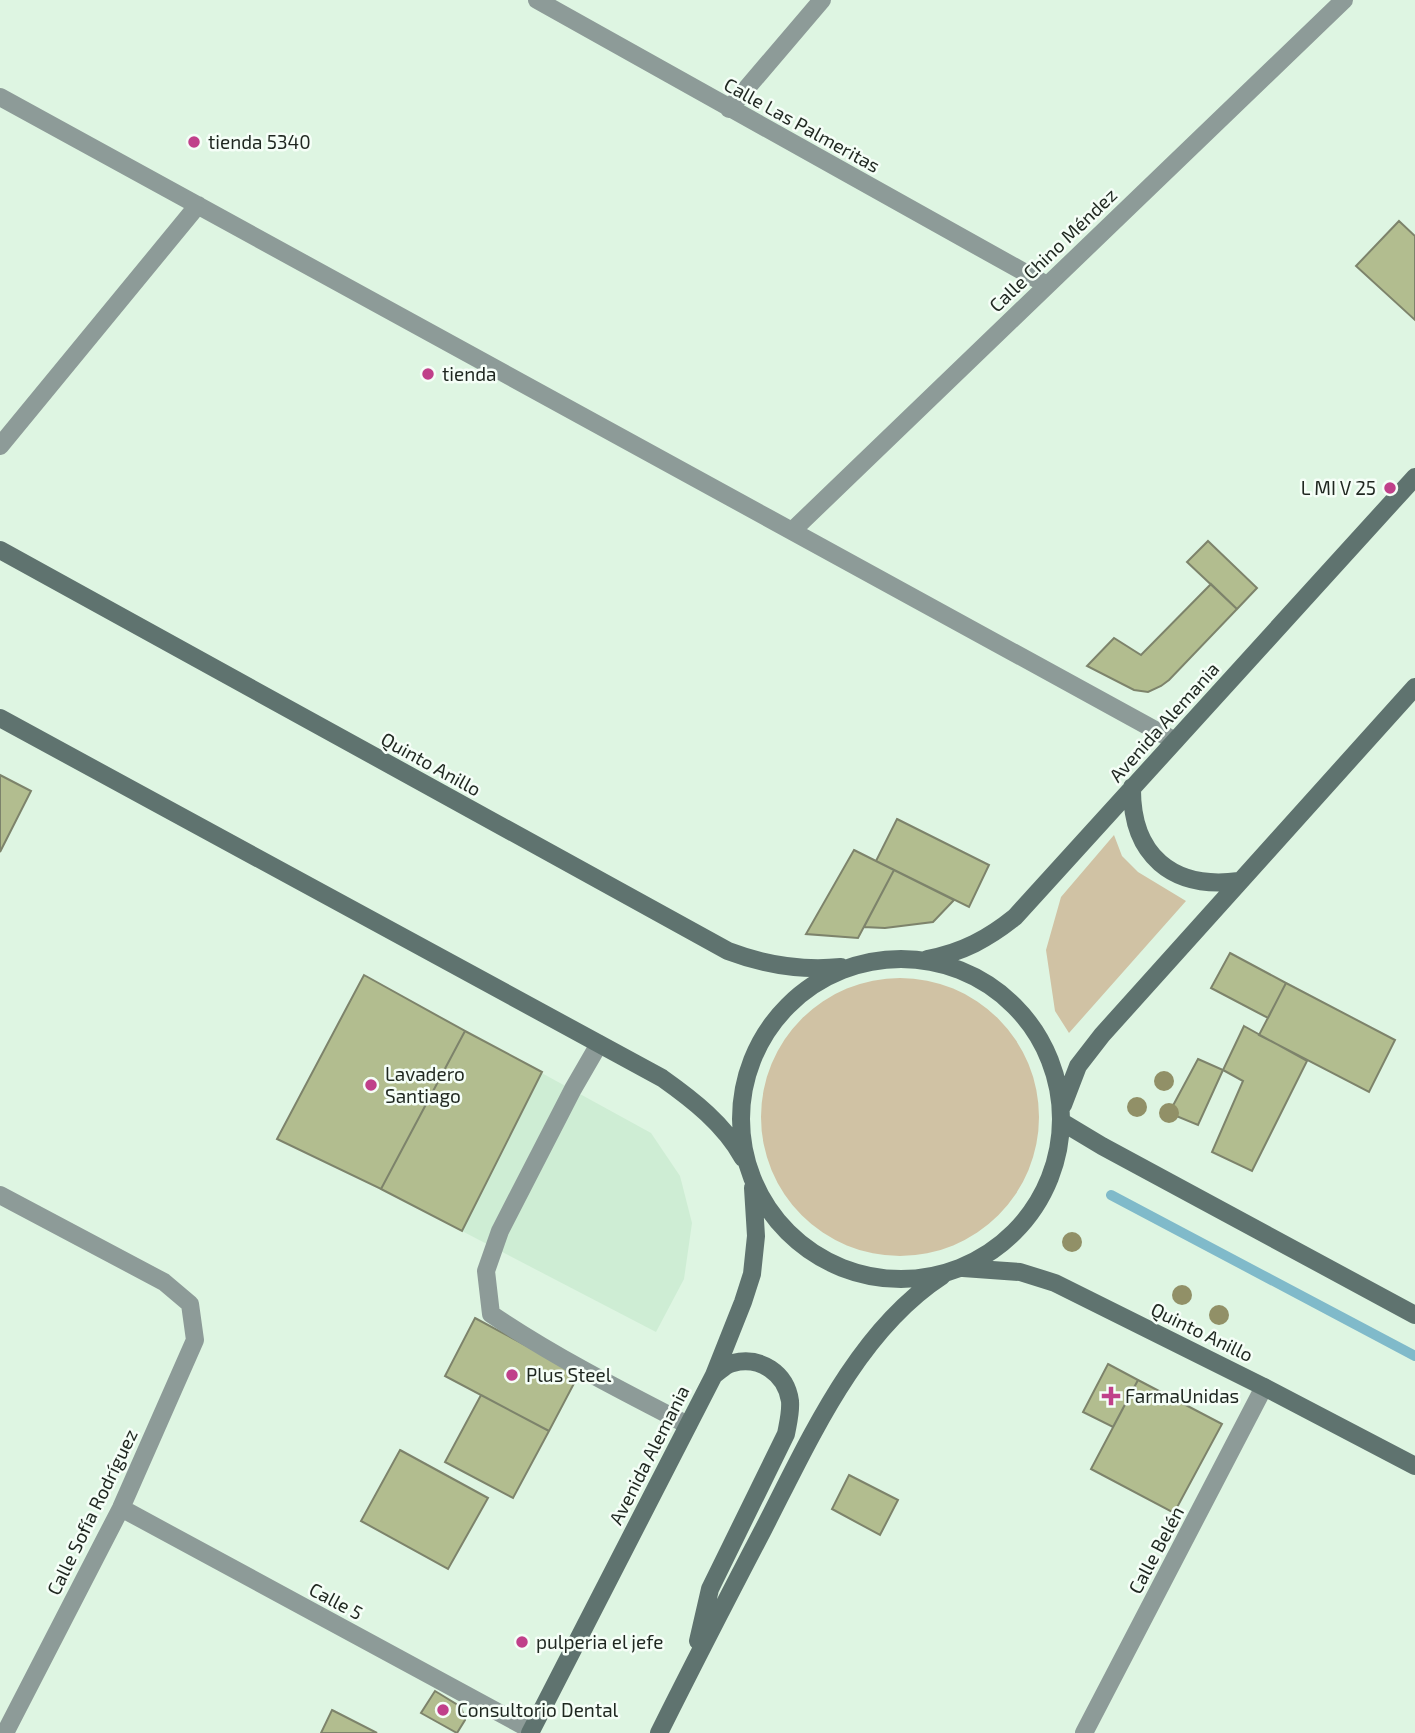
<svg xmlns="http://www.w3.org/2000/svg" width="1415" height="1733" font-family="'Exo 2',sans-serif">
  <style>
    .built { fill: #ceedd4 }
    .green { fill: #d0c2a4 }
    .lines { fill: none; stroke-linecap: round; stroke-linejoin: round }
    .stream { stroke: #80baca; stroke-width: 10 }
    .building { fill: #b2bd8f; stroke: #7d836b; stroke-width: 2 }
    .service { stroke: #8d9b98; stroke-width: 18 }
    .minor { stroke: #8d9b98; stroke-width: 18 }
    .secondary { stroke: #5f736f; stroke-width: 18 }
    .tree { fill: #919067 }
    .poi-dot { fill: #c0408a; stroke: #f5fef7; stroke-width: 2.5 }
    .labels { text-anchor: middle; stroke-width: 5; stroke-linejoin: round; paint-order: stroke }
    .street-label { font-size: 19px; fill: #1f2720; stroke: #f5fef7 }
    .poi-label { font-size: 19px; fill: #1f2720; stroke: #f5fef7; text-anchor: start }
  </style>
  <rect width="100%" height="100%" fill="#def5e2"/>
  <path class="built" d="M465,1031l186,102 29,43 12,47 -8,56 -28,53 -275,-143z"/>
  <path class="green" d="M1114,835l8,21 16,16 48,29 -117,132 -14,-22 -9,-61 15,-53z
    M761 1117a139 139 0 1 1 278 0a139 139 0 1 1-278 0Z"/>
  <g class="lines">
    <path class="stream" d="M1111,1195l304,161"/>
  </g>
  <path class="building" d="M1399,221l16,15v84l-59,-54z
    M1208,541l49,47 -20,21 -50,-47z
    M1211,584l26,25 -68,71 -8,6 -13,6 -14,-2 -47,-24 27,-28 27,17z
    M0,775l31,16 -31,61z
    M897,819l92,46 -20,42 -93,-46z
    M854,850l40,20 -36,68 -52,-4z
    M894,870l60,30 -21,22 -48,6 -21,-1z
    M1230,953l56,30 -18,35 -57,-30z
    M364,975l101,56 -84,158 -104,-50z
    M1286,983l109,57 -26,52 -110,-57z
    M1244,1026l63,35 -55,110 -40,-19 31,-71 -20,-11z
    M465,1031l77,41 -80,159 -81,-42z
    M1198,1059l25,11 -25,55 -29,-12z
    M475,1318l104,56 -30,57 -104,-55z
    M1108,1364l30,16 -25,47 -30,-15z
    M1138,1380l84,44 -48,89 -83,-44z
    M481,1395l68,36 -36,67 -68,-36z
    M400,1450l88,48 -40,71 -87,-48z
    M849,1475l49,25 -18,35 -48,-26z
    M435,1691l26,16 4,13 -8,13 -36,-20z
    M332,1710l45,23h-56z"/>
  <g class="lines">
    <path class="service" d="M599,1044l-26,45 -73,142 -14,40 5,43c62,42 129,76 197,111"/>
    <path class="minor" d="M537,0l510,285
      M0,97l1175,644
      M729,109l93,-109
      M0,446l198,-241
      M792,531l552,-531
      M0,1195l164,87 26,22 5,36 -74,168 -116,225
      M121,1508l410,222
      M1084,1733l180,-346"/>
    <path class="secondary" d="M0,550l728,401c37,14 73,20 113,16
      M0,718l662,360c31,22 62,46 81,80
      M1132,787c-1,68 40,103 107,94
      M741 1119a160 160 0 1 1 320 0a160 160 0 1 1-320 0Z
      M927,959c35,-6 62,-21 88,-42l400,-440
      M1063,1105l15,-39 24,-31 313,-348
      M1062,1122l40,24 313,169
      M963,1268l57,4 35,11 209,104 151,79
      M698,1641l12,-52 76,-155c2,-11 5,-22 4,-33 -4,-28 -30,-45 -57,-38 -7,1 -13,8 -19,12
      M530,1733l184,-358 29,-73 9,-28 4,-38 -3,-48
      M659,1733c34,-68 69,-136 104,-203 46,-89 93,-198 179,-254"/>
  </g>
  <g class="tree">
    <circle cx="1164" cy="1081" r="10"/>
    <circle cx="1137" cy="1107" r="10"/>
    <circle cx="1169" cy="1113" r="10"/>
    <circle cx="1072" cy="1242" r="10"/>
    <circle cx="1182" cy="1295" r="10"/>
    <circle cx="1219" cy="1315" r="10"/>
  </g>
  <g class="poi-dot">
    <circle cx="194" cy="142" r="7"/>
    <circle cx="428" cy="374" r="7"/>
    <circle cx="1390" cy="488" r="7"/>
    <circle cx="371" cy="1085" r="7"/>
    <circle cx="512" cy="1375" r="7"/>
    <path d="M1107.5 1385.5h7v7h7v7h-7v7h-7v-7h-7v-7h7z"/>
    <circle cx="522" cy="1642" r="7"/>
    <circle cx="443" cy="1710" r="7"/>
  </g>
  <g class="labels">
    <g class="street-label">
      <text transform="translate(802 125) rotate(29)" y="7">Calle Las Palmeritas</text>
      <text transform="translate(1053 250) rotate(-44)" y="7">Calle Chino Méndez</text>
      <text transform="translate(1164 722) rotate(-48)" y="7">Avenida Alemania</text>
      <text transform="translate(431 764) rotate(29)" y="7">Quinto Anillo</text>
      <text transform="translate(1202 1332) rotate(26)" y="7">Quinto Anillo</text>
      <text transform="translate(649 1455) rotate(-63)" y="7">Avenida Alemania</text>
      <text transform="translate(92 1512) rotate(-64)" y="7">Calle Sofía Rodríguez</text>
      <text transform="translate(1156 1550) rotate(-62)" y="7">Calle Belén</text>
      <text transform="translate(336 1601) rotate(28)" y="7">Calle 5</text>
    </g>
    <g class="poi-label">
      <text x="208" y="149">tienda 5340</text>
      <text x="442" y="381">tienda</text>
      <text x="1376" y="495" text-anchor="end">L MI V 25</text>
      <text x="385" y="1081">Lavadero<tspan x="385" dy="22">Santiago</tspan></text>
      <text x="526" y="1382">Plus Steel</text>
      <text x="1125" y="1403">FarmaUnidas</text>
      <text x="536" y="1649">pulperia el jefe</text>
      <text x="457" y="1717">Consultorio Dental</text>
    </g>
  </g>
</svg>
